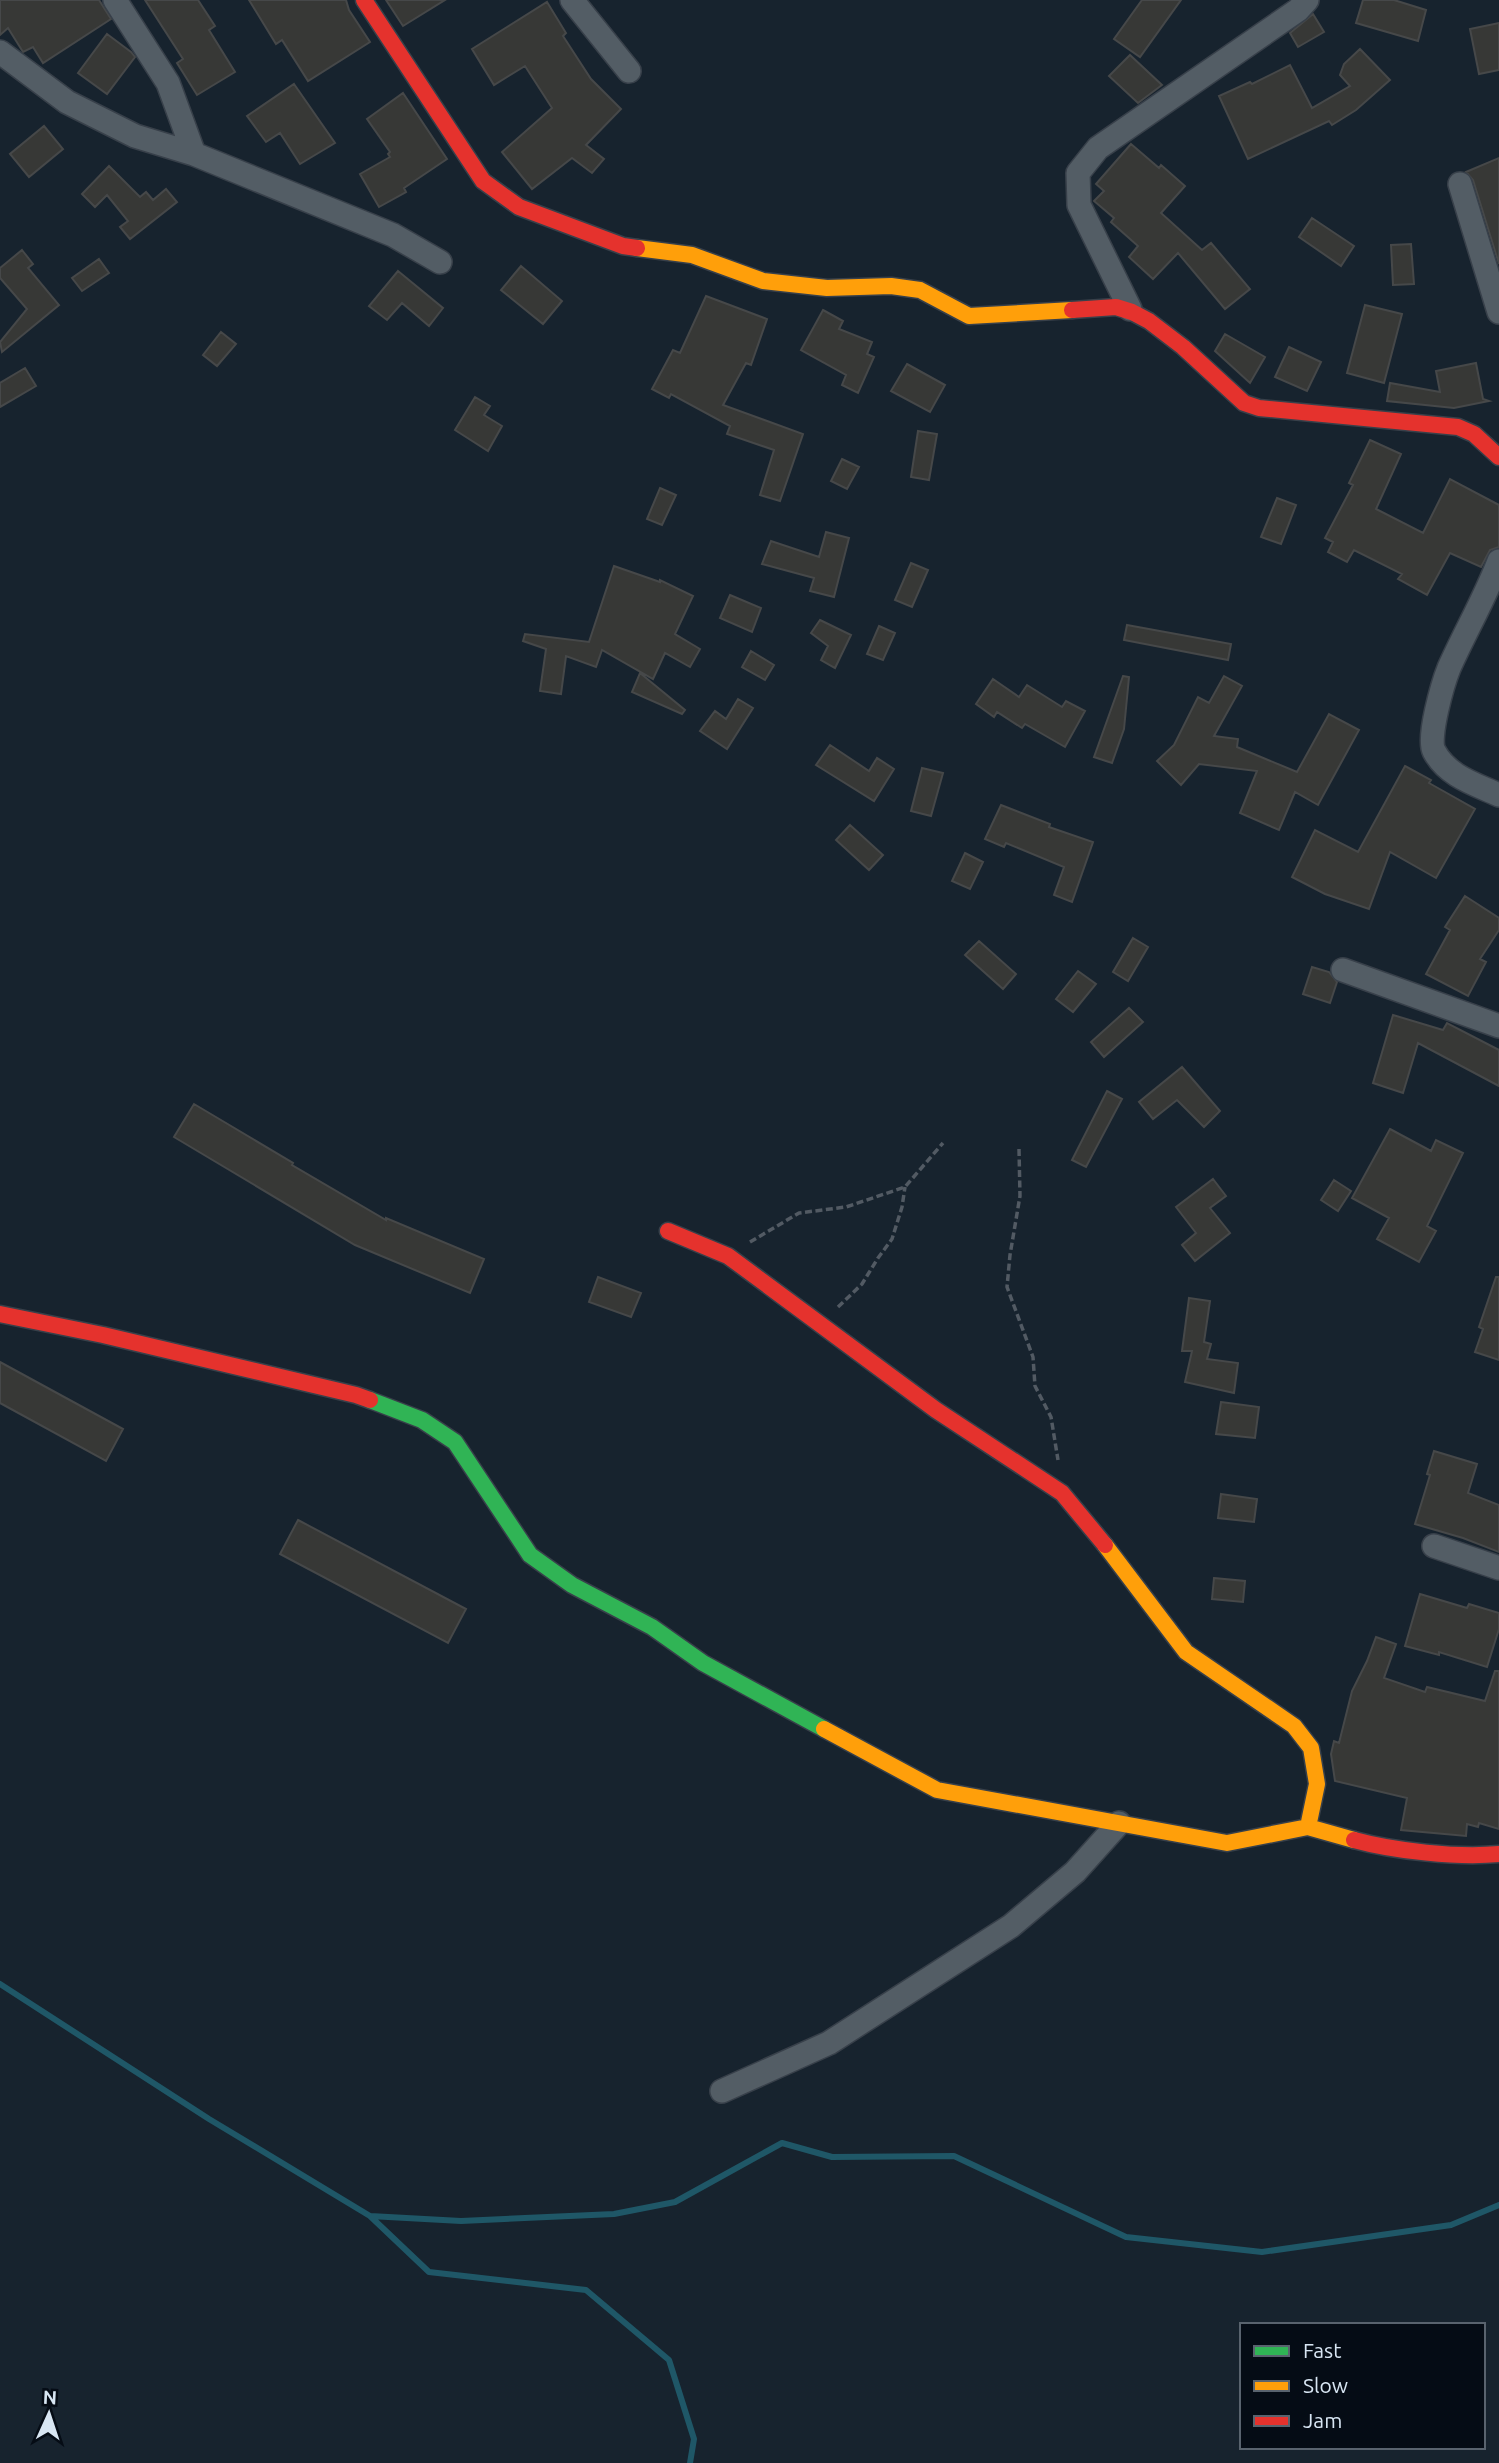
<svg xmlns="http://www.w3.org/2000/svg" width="1499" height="2463" font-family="Ubuntu,sans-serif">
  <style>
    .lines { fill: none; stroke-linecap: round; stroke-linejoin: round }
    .stream { stroke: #1f5767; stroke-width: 6 }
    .building { fill: #373836; stroke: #464849; stroke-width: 2 }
    .street-casing { stroke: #38404a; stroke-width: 26 }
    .fast-casing { stroke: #38404a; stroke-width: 19 }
    .slow-casing { stroke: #38404a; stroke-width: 19 }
    .jam-casing { stroke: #38404a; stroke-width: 19 }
    .path { stroke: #525a63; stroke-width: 3.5; stroke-dasharray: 7 3.5; stroke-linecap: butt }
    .street { stroke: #535d65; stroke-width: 23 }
    .fast { stroke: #30b455; stroke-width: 16 }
    .slow { stroke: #ff9f0a; stroke-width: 16 }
    .jam { stroke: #e5322d; stroke-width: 16 }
  </style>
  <rect width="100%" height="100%" fill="#17232e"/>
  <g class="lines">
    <path class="stream" d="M0,1984l209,135 161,97 91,5 153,-7 61,-12 107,-59 50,14 122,-1 172,81 136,15 189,-27 48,-20
      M370,2216l59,56 157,18 83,70 25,79 -4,24"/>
  </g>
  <path class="building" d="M0,0h99l12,19 -68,44 -10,-16 -10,5 -15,-24 -8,7z
    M145,0h53l17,26 -6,4 26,42 -38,23 -20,-32 6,-4z
    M249,0h97l3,10 21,32 -62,39 -26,-41 -6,4z
    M386,0h59l-42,26z
    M1142,0h39l-41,57 -26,-18z
    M1363,0h31l32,10 -8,31 -62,-18z
    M547,2l19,31 -3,3 28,43 30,30 -35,36 18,14 -12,14 -20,-15 -40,31 -30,-37 50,-44 -27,-42 -31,19 -22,-36z
    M1313,14l11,18 -26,15 -8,-14z
    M1499,23v47l-20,4 -9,-45z
    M107,34l24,18 4,5 -28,37 -29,-21z
    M1360,49l30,31 -34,30 -24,15 -3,-4 -81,38 -29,-63 31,-14 2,2 38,-19 22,43 38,-22 -10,-11 4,-11z
    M1130,55l32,30 -24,18 -29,-27z
    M294,84l41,59 -35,21 -20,-31 -14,9 -19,-26z
    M403,93l44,66 -43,29 2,4 -27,15 -19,-33 30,-17 -2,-3 2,-2 -23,-33z
    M44,126l19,23 -34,28 -19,-23z
    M1131,144l28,24 2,-3 24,21 -24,27 41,37 9,-7 39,46 -25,20 -47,-56 -25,26 -24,-22 9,-11 -27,-24 3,-4 -20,-17 10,-10 -8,-7z
    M1499,158v106l-26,-84 -7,-8z
    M109,166l31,31 6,-5 7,8 13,-11 11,13 -47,37 -10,-12 8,-6 -21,-26 -12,12 -13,-13z
    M1312,218l42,28 -13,20 -42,-29z
    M1411,244l3,40 -21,1 -2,-40z
    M22,250l11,14 -5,4 31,37 -57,47 -2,-10 27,-33 -27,-31v-10z
    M99,259l10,14 -27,18 -10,-13z
    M521,266l41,35 -19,23 -42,-34z
    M398,271l45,37 -14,18 -27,-23 -15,17 -18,-14z
    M706,296l61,23 -16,46 -5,-2 -23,42 80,29 -23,67 -20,-6 14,-45 -47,-16 3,-8 -59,-32 -2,4 -17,-9 21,-39 7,3z
    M1365,305l37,9 -18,69 -37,-10z
    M823,310l20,11 -4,8 33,13 -5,12 7,3 -16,36 -16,-8 4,-10 -45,-25z
    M221,332l15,12 -19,22 -14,-11z
    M1225,334l40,23 -15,26 -35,-32z
    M1289,347l32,15 -14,29 -32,-14z
    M1476,363l7,36 6,2 -35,7 -67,-7 3,-18 50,9 -4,-21z
    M907,364l38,21 -15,27 -39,-21z
    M25,368l11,18 -36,21v-24z
    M475,397l15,9 -6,9 18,11 -14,25 -33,-21z
    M918,431l19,3 -8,46 -18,-3z
    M1370,440l31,14 -25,55 47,24 27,-54 49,26v42l-9,3 -9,17 -31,-14 -23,42 -29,-16 4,-5 -48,-24 -7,12 -19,-10 5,-10 -8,-4 28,-53 -4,-2z
    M842,459l17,8 -12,22 -16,-8z
    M660,488l16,7 -14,30 -15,-6z
    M1277,498l19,7 -15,39 -20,-7z
    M826,532l23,6 -15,59 -24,-6 4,-13 -52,-14 9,-23 48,16z
    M911,563l17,7 -16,37 -17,-7z
    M614,566l46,16v-2l33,16 -18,38 25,15 -10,18 -25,-14 -12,26 -51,-29 -6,17 -30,-11 -5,38 -21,-3 6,-42 -23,-8 2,-7 64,8z
    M730,595l31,13 -9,24 -32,-14z
    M820,620l31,15 -16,33 -14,-8 7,-14 -17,-13z
    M1127,625l104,19 -3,16 -104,-20z
    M879,626l16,7 -12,27 -16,-6z
    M751,651l23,14 -9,15 -23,-13z
    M640,673l45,37 -3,4 -50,-22z
    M1123,676l6,1 -5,52 -12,34 -18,-6z
    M1224,676l18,10 -28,50 24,3 -1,8 60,25 32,-58 30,16 -41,75 -23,-13 -16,38 -39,-17 17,-42 -58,-7 -18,21 -24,-24 17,-16 24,-48 11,6z
    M993,679l26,18 8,-12 35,22 4,-6 19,10 -20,36 -40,-23 -3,4 -25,-16 -3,5 -18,-13z
    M738,699l15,9 -26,41 -27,-18 15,-20 11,8z
    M830,745l39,26 8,-13 17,11 -20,32 -58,-36z
    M1405,766l26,14 -2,3 46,26 -39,69 -46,-26 -21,57 -44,-15 -33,-17 23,-47 43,22z
    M922,768l21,5 -12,43 -20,-5z
    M1001,805l49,19 -1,3 44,15 -21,60 -18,-7 10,-28 -58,-24 -2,4 -19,-8z
    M850,825l33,30 -14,15 -33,-30z
    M965,853l18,9 -13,27 -18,-8z
    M1465,896l34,22v12l-19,29 6,3 -18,34 -42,-22 24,-44 -5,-3z
    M1133,938l15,9 -20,34 -15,-9z
    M979,941l37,33 -13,15 -38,-34z
    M1312,967l17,5 8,10 -7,21 -27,-9z
    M1078,971l18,13 -23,28 -17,-13z
    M1129,1008l14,14 -39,35 -13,-15z
    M1393,1015l50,15 4,-7 52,27v36l-81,-43 -15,50 -30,-10z
    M1182,1067l38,44 -16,16 -27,-27 -24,19 -14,-17z
    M1107,1091l15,8 -36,68 -14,-7z
    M194,1104l99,59 -1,2 94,55v-2l98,41 -14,34 -115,-48 -181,-108z
    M1390,1129l41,22 5,-11 27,13 -36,73 9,5 -17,31 -42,-23 12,-21 -37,-20z
    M1213,1179l13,17 -16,12 20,25 -35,28 -13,-16 14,-12 -20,-26z
    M1334,1180l17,11 -13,20 -17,-11z
    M598,1277l43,16 -10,24 -42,-15z
    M1496,1277h3v83l-24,-8 8,-23 -4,-2z
    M1189,1298l21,3 -6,41 7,2 -4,15 31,4 -4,30 -49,-11 7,-31h-10z
    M0,1362l123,67 -17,32 -106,-58z
    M1221,1402l38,5 -4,31 -39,-4z
    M1434,1451l43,13 -9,29 31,12v47l-36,-14 -48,-14 15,-49 -3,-1z
    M1221,1494l36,5 -3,23 -36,-4z
    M298,1520l168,89 -18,34 -168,-89z
    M1214,1578l31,3 -2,21 -31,-3z
    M1420,1594l47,14 2,-4 30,9v16l-12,38 -48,-15v3l-34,-9z
    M1376,1637l20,7 -12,34 41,14 2,-5 58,14 10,-30h4v158l-20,-6 -1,4 -11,-3 -1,12 -65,-6 6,-32 -72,-17 -4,-27 3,-13 5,2 13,-52 15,-30z"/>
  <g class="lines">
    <defs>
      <path id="street" d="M115,0l53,83 26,71
        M572,0l57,71
        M0,52l67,50 68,34 59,18 199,81 47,27
        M1460,184l39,128
        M1130,309l-51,-104 -1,-32 20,-25 200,-138 9,-10
        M1499,561c-14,37 -34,71 -50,107 -6,15 -22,70 -15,83 13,25 41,33 65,44
        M1343,970l156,56
        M1434,1546l65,22
        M722,2091l107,-48 182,-117 64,-54 44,-49"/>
      <path id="fast" d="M370,1400l52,20 33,22 75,113 42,30 80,42 51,36 121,66"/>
      <path id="slow" d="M637,248l55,7 71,26 64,7 64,-2 29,4 49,26 103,-6
        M1105,1545l81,107 108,74 17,22 6,36 -9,43
        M824,1729l113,61 290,53 81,-16 46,13"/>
      <path id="jam" d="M364,0l119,181 36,26 104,39 14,2
        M1072,310l44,-3 16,5 17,9 34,26 61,56 15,5 199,19 16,7 25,23
        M668,1231l60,25 208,154 126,83 43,52
        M0,1314l103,21 253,60 14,5
        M1354,1840c40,11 104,18 145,14"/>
    </defs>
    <use href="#street" class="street-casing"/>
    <use href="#fast" class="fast-casing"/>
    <use href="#slow" class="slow-casing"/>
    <use href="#jam" class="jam-casing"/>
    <path class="path" d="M1019,1149l1,47 -10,59 -3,32 26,70 2,29 16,31 7,43
      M750,1242l49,-29 47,-6 59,-20 38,-44
      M838,1307l24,-23 16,-26 14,-19 10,-32 3,-20"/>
    <use href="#street" class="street"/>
    <use href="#fast" class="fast"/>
    <use href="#slow" class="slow"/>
    <use href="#jam" class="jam"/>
  </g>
  <rect x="1240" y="2323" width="245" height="126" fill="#050c15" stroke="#59636e" stroke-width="2"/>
  <rect x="1254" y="2346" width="35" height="10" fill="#30b455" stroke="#59636e" stroke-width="2"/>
  <text x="1303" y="2358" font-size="21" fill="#d8e6f3">Fast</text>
  <rect x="1254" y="2381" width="35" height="10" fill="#ff9f0a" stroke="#59636e" stroke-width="2"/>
  <text x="1303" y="2393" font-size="21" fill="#d8e6f3">Slow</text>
  <rect x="1254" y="2416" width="35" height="10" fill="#e5322d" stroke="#59636e" stroke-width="2"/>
  <text x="1303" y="2428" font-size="21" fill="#d8e6f3">Jam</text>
  <g transform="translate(49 2414) rotate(3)" stroke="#050c15" stroke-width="5" paint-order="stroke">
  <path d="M0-5L12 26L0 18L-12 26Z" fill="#d8e6f3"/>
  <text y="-10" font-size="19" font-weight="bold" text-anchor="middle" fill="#d8e6f3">N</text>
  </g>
</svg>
